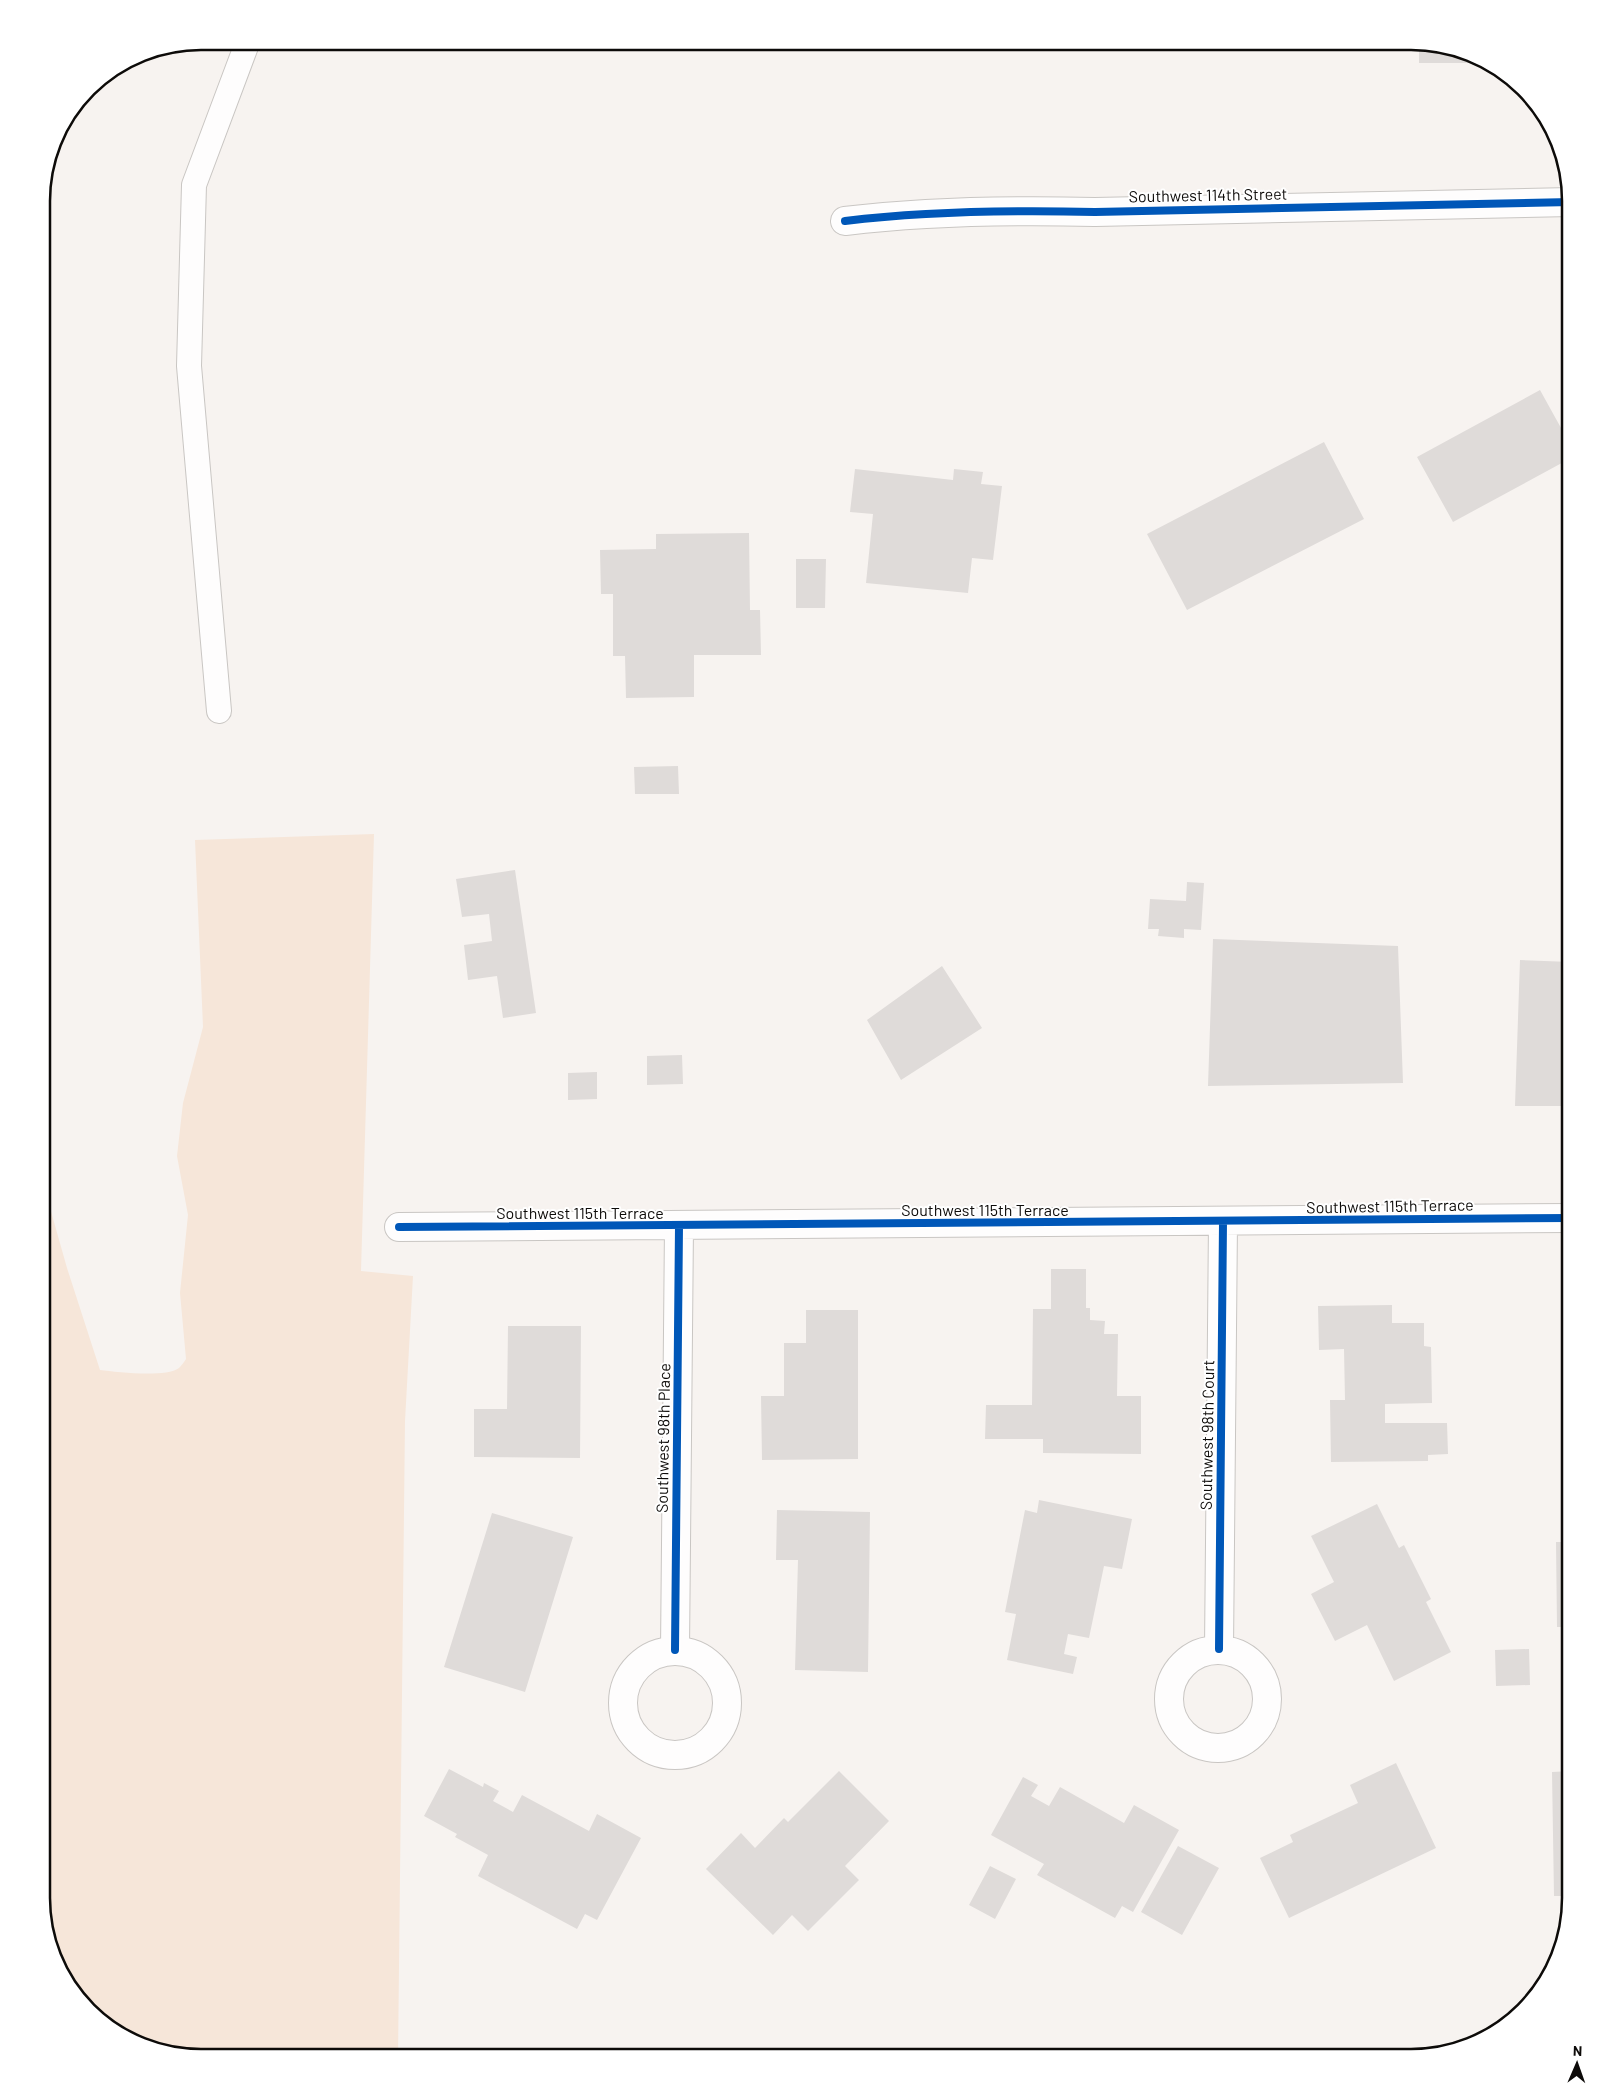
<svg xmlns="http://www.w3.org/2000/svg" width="1612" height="2099" font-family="Barlow,sans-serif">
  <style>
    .green { fill: #f6e6d9 }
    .water { fill: #b3cfd3 }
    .building { fill: #dfdbd9 }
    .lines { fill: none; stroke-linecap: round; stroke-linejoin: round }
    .lane-casing { stroke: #c9c6c3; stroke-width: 26 }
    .street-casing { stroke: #c9c6c3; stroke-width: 30 }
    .lane { stroke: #fefdfd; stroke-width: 24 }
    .street { stroke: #fefdfd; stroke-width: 28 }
    .cycleway-casing { stroke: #fff; stroke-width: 11 }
    .cycleway { stroke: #0057b8; stroke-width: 8 }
    .labels { text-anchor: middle; stroke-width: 4; stroke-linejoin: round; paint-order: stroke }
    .street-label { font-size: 16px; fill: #0d0b09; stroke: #fff }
    .rim { fill: none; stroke: #0d0b09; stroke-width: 2.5 }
  </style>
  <rect width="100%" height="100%" fill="#f7f3f0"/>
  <path class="green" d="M374,834l-13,437 52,5 -8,145 -7,637h-197l-80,-22 -53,-50 -21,-47 -4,-31c1,-244 -2,-488 -2,-732l26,92 33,102c17,2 65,8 79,-2 2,-2 5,-6 7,-9l-6,-66 8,-78 -11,-59 6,-53 20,-76 -8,-187z"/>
  <path class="water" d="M41,1526l4,91 -2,291 -2,-10z"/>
  <path class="building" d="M1419,42h2l69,21h-71z
    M1540,390l31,56v12l-118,64 -36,-65z
    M1324,442l40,77 -177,91 -40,-76z
    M855,469l98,11 1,-11 29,3 -2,12 21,2 -9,74 -21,-2 -4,35 -102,-10 7,-69 -23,-2z
    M749,533l1,77h10l1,45h-67v42l-68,1 -1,-42h-12v-62h-12l-1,-44 56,-1v-15z
    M796,559h30l-1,49h-29z
    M678,766l1,28h-44l-1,-27z
    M515,870l21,143 -33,5 -6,-42 -29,4 -4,-35 28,-4 -3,-27 -27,3 -6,-38z
    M1187,882l17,1 -3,47 -17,-1v9l-26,-2 1,-7h-11l2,-30 36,2z
    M1213,939l185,7 5,137 -195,3z
    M1520,960l51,2v144h-56z
    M942,966l40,62 -81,52 -34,-60z
    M682,1055l1,29 -36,1v-29z
    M597,1072v27l-29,1v-27z
    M1051,1269h35v39h4v12l15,1 -1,13h14l-1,62h24v58l-98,-1v-14h-58l1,-34h46l1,-96h18z
    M1392,1305v18h32v23l7,1 1,56 -47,1v19h62l1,31 -20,1v6l-97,1 -1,-62h15l-1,-51 -25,1 -1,-44z
    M806,1310h52v149l-96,1 -1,-64h23v-53h22z
    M508,1326h73l-1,132 -106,-1v-48h33z
    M1039,1500l93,19 -10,50 -18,-3 -15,72 -21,-4 -4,20 13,3 -4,17 -66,-14 9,-46 -11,-2 20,-102 12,3z
    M1377,1504l22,44 5,-3 27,54 -5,3 25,50 -57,29 -27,-56 -32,16 -24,-47 23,-12 -23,-46z
    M777,1510l93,2 -2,160 -73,-2 3,-110h-22z
    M492,1513l81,24 -48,155 -81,-25z
    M1556,1542h15v85h-14z
    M1529,1649l1,36 -34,1 -1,-36z
    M1396,1763l40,85 -147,70 -29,-60 33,-16 -3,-7 68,-32 -8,-18z
    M449,1769l34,18 1,-4 15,8 -6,10 20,11 9,-17 67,36 8,-17 44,24 -44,82 -12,-6 -8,15 -99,-53 10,-21 -33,-18 2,-3 -33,-18z
    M839,1771l50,50 -44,45 14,14 -51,51 -16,-16 -19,20 -67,-66 35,-36 14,15 29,-30 4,4z
    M1571,1771v125h-17l-2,-124z
    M1023,1777l15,8 -7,11 18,10 11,-19 64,36 10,-18 45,25 -46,82 -11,-6 -7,12 -78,-43 7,-11 -53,-29z
    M1178,1846l41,22 -37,67 -41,-23z
    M990,1866l26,13 -21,40 -26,-14z"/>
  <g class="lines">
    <defs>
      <path id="lane" d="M219,711l-30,-345 5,-181 54,-144"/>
      <path id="street" d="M845,221c83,-10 167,-11 250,-9l476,-10
        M399,1227l1172,-9
        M1219,1649l4,-427
        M1169 1699a49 49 0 1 1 98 0a49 49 0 1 1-98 0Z
        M675,1650l4,-424
        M623 1703a52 52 0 1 1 104 0a52 52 0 1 1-104 0Z"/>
    </defs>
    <use href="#lane" class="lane-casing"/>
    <use href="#street" class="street-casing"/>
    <use href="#lane" class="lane"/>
    <use href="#street" class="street"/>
    <defs>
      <path id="cycleway" d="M845,221c83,-10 167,-11 250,-9l476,-10
        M399,1227l1172,-9
        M1219,1649l4,-427
        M675,1650l4,-424"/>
    </defs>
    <use href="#cycleway" class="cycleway-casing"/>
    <use href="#cycleway" class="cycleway"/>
  </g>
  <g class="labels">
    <g class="street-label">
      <text transform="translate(1208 195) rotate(-1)" y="6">Southwest 114th Street</text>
      <text transform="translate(1390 1206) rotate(-1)" y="6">Southwest 115th Terrace</text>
      <text x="985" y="1216">Southwest 115th Terrace</text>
      <text x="580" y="1219">Southwest 115th Terrace</text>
      <text transform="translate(1207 1435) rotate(-89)" y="6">Southwest 98th Court</text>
      <text transform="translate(663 1438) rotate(-89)" y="6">Southwest 98th Place</text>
    </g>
  </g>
  <path d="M0 0H1612V2099H0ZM201 50H1411A151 151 0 0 1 1562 201V1898A151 151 0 0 1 1411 2049H201A151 151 0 0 1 50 1898V201A151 151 0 0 1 201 50Z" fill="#fff" fill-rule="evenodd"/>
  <path class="rim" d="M201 50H1411A151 151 0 0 1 1562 201V1898A151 151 0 0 1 1411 2049H201A151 151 0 0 1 50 1898V201A151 151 0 0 1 201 50Z"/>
  <g transform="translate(1577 2064) rotate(2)" stroke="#ffffff" stroke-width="4" paint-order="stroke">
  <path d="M0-4L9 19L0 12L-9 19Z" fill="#0d0b09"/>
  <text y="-8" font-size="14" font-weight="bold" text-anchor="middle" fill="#0d0b09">N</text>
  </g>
</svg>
